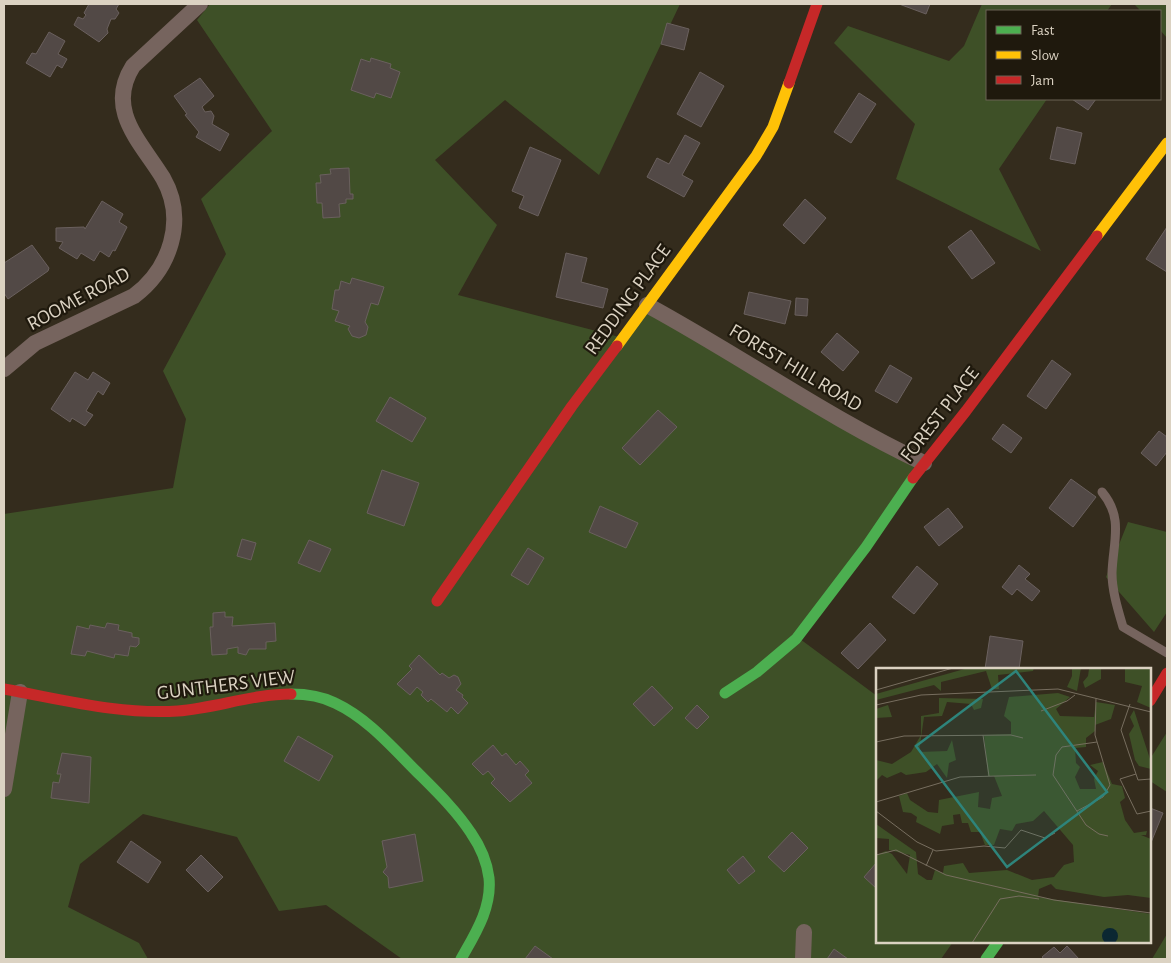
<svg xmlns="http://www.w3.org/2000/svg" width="1171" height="963" font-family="'Alegreya Sans',sans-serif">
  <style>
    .green { fill: #3e5027 }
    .building { fill: #524946; stroke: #6a605e }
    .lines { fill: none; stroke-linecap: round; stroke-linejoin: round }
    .lane { stroke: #76645e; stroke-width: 9 }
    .street { stroke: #76645e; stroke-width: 16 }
    .fast { stroke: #4caf50; stroke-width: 11 }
    .slow { stroke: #ffc107; stroke-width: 11 }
    .jam { stroke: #c62828; stroke-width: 11 }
    .labels { text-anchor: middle; stroke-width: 4.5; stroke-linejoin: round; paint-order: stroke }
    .street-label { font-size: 20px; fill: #dbd2c2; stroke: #1f190d }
    .inset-road { fill: none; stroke: #776e5f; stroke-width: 1 }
    .view { fill: #2e847b; fill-opacity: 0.15; stroke: #2e847b; stroke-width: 2.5 }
    .inset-edge { fill: none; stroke: #dbd2c2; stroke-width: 2.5 }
  </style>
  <rect width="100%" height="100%" fill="#342c1d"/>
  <path class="green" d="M210,4h470l-81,171 -94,-75 -70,60 62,65 -39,70 169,44 24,-32 273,159 -124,173 77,57v246h76l-12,17h-539l-76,-54 -47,6 -42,-74 -94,-23 -63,50 -12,43 71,36 9,16h-144v-445l169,-26 13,-69 -23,-48 63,-117 -25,-55 71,-68 -75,-111z
    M982,4h130l-5,7h-120v88h60l-48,70 42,82 -145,-72 19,-55 -81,-81 14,-17 101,35 15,-15z
    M1134,4h33v34l-7,-8v-19h-19z
    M1128,522l39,10v80l-13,20 -48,-55z
    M1167,732v60l-17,-11v-22z
    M1167,934v25h-15z"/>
  <path class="building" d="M89,4h30l-3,5 3,4 -4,6h-4l-4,10 1,4 -9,9 -25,-17 4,-8 5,2 3,-4 -2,-2z
    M899,4h31l-4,10z
    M667,23l22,6 -5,21 -23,-6z
    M49,32l16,9 -7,13 9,5 -5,9 -5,-3 -7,12 -24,-14 6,-10 4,1z
    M371,58l20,6 -1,4 10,4 -9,26 -15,-5 -2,5 -23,-8 10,-31 9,3z
    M700,72l24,14 -23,41 -24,-13z
    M200,78l14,18 -12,11 3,5 6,-1 3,5 -2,8 17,10 -9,17 -24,-14 3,-5 -14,-17 2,-1 -13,-18z
    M859,93l17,11 -25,39 -17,-11z
    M1072,99h24l-8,11z
    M1057,127l25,6 -7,31 -25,-5z
    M685,135l15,8 -18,32 11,6 -9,16 -37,-20 10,-19 12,6z
    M530,147l31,13 -23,56 -19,-8 5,-12 -12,-5z
    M349,168l1,26h3v5h-7v4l-7,1 1,13 -17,1 -1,-15h-5l-1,-20h5l-1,-8 11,-1 -1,-5z
    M805,199l21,19 -22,26 -21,-19z
    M102,201l21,13 -4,8 8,5 -12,24 -2,-1 -4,7 -9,-6 -6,10 -13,-8 -4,6 -18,-11 4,-6 -7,-1v-13l28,-1 1,2z
    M1167,227v45l-21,-13z
    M971,230l24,33 -23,16 -24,-32z
    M32,245l17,23 -1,3 -40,28 -4,-6v-30z
    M566,253l21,5 -6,24 27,7 -5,19 -47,-11z
    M352,278l32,9 -6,18 -7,-2 -6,19 3,5 -2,8 -7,3 -7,-2 -4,-7 2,-3 -15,-5 4,-10 -7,-2 3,-19h4l2,-9 9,3z
    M749,292l42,9 -6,23 -41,-10z
    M796,298l12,1 -1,17 -12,-1z
    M837,333l22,19 -16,19 -22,-19z
    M1052,360l19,14 -25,35 -19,-13z
    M890,365l22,13 -15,25 -22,-12z
    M75,372l13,8 5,-8 17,11 -7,12 -5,-4 -12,20 7,4 -8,11 -13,-8 -2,4 -19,-13z
    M390,397l36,21 -14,24 -36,-21z
    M658,410l19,17 -37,38 -18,-17z
    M1003,424l19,14 -11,15 -19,-14z
    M1159,431l8,6v15l-11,14 -15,-13z
    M382,470l37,13 -15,43 -37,-13z
    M1071,479l25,18 -23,30 -24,-19z
    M600,506l38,17 -12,25 -37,-16z
    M948,508l15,19 -24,19 -15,-19z
    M242,539l14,4 -5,17 -14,-4z
    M309,540l22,9 -11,23 -22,-9z
    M528,548l16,10 -16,27 -17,-10z
    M1019,565l11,9 -5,5 15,12 -8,10 -15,-12 -5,6 -10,-8z
    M917,566l21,18 -24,30 -22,-17z
    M225,612v5h8l-1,9 43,-3 1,18 -10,1v7h-17l-3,6 -8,-2v-6l-11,2v5l-15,1 -2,-28h3v-14z
    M107,623l12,2 -1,5 14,3v4l7,1v6l-3,3 -6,-1 -2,10 -13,-2 -1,4 -27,-7 -2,5 -14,-2 6,-28 12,3 1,-4 15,3z
    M870,623l16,17 -28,29 -17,-16z
    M990,636l33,5 -4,28h-34z
    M419,655l21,20 2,-2 7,5 5,-3 4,2 3,7 -5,6 7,5 -1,2 6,6 -10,11 -7,-7 -4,5 -16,-13 -3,3 -7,-7 2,-3 -6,-5 -7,8 -13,-11 15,-15 -3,-3z
    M652,686l21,22 -19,18 -21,-22z
    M697,705l12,12 -12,12 -12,-11z
    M298,736l35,20 -14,25 -35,-20z
    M493,745l9,11 4,-3 10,12 4,-4 9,10 -4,4 7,8 -22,19 -19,-19 4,-4 -7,-8 -5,4 -11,-11z
    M62,753l29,4 -2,46 -38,-5 2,-16 6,1 2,-9h-4z
    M1150,808l13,5 -13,32z
    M792,832l16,16 -24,24 -16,-15z
    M415,834l8,47 -34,7 -1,-11 -5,-5 4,-5 -5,-26z
    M131,841l30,21 -13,21 -31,-21z
    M201,855l22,22 -15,15 -22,-22z
    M743,856l12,15 -16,13 -12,-14z
    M877,862v27l-13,-12z
    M535,946l18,13h-28z
    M1067,946l12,13h-35l-2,-2 12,-10 6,6z
    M834,949l14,10h-21z"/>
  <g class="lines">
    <path class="lane" d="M1102,492c22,26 11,50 10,81 0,18 6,37 11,54l44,26"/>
    <path class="street" d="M647,305c94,51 181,113 277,158
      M4,369l31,-26 99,-47c36,-27 53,-76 29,-118 -22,-36 -58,-68 -30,-112l67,-62
      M4,789l16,-97
      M803,959l1,-27"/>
    <path class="fast" d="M725,693l32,-21 39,-33 70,-92 47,-69
      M291,694c15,0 30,2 44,9 32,15 56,43 81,68 19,19 40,39 55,62 9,13 16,29 18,45 3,30 -14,56 -28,81
      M986,959l12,-17"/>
    <path class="slow" d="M1097,236l70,-93
      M617,346l139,-190 17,-29 16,-44"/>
    <path class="jam" d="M789,83l28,-79
      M913,478l53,-67 131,-175
      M437,601l135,-195 45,-60
      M4,689c57,10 115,26 174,22 38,-3 75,-17 113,-17
      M1150,701l17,-28"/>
  </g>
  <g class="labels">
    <g class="street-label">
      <text transform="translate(78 298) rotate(-28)" y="7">ROOME ROAD</text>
      <text transform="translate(627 299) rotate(-54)" y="7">REDDING PLACE</text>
      <text transform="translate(796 367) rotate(31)" y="7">FOREST HILL ROAD</text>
      <text transform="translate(939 414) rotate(-52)" y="7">FOREST PLACE</text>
      <text transform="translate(226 684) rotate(-7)" y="7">GUNTHERS VIEW</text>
    </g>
  </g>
  <g transform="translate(876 668)">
    <rect width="275" height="275" fill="#342c1d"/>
    <path d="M92,0h66l-1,3 -35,4 1,14h-7l-6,-18 -45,11v9l-7,-6 -58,15v-6zM196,0h29v11l-16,9 -2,-6 5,-6 1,-7 -8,-1 -4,23 -10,-4 5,-11zM249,0h26v40l-14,-6 5,-16 -17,-4zM182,25l12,4 -14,12 4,7 34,1 2,-15 19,3 -4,14 -16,6v6l-9,7v9l-11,1 1,15 4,4 -5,10 5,12h16l-2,-10 4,-8 -8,-6 13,-3 9,22 10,2 3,12 -5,4 5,18 9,13 13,-2 -1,4h-5l10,4v59l-23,-3 -24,2 -48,-8 -5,-5 -12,5 -1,8 113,17v29h-275v-88l10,-4 6,3 15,20 3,-19 -21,-5v-11l-13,-1v-14l40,28 2,22 9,6h5l3,-10 8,3 1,-7 19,-3 6,10 38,-3 25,10 22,-3 10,-12 10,-3 -1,-17 -29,-34 -11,10 -17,3 -4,7 -12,-2 -6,16h-9l-5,-13h-9l-3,-9h-6l-2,-9 -7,1 1,9 -12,2 -2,8 -24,-12 1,-5 -6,-4 -8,-1 -4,-16 8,-3 3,7 18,12 10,1 1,-13 40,-8 -1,15 12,2 2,-11 10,-2 -8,-20h-6l-4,-41 27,-1v-12l-7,-6 5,-19zM63,30l44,1 -2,9 -7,2 -3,-6 -24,-2 -5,14 -18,1 -5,35 28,-1 5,-11 4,20 -7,3 -2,15 -10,-14 -11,8 -20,3 -5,-3 -14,6 -5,-3 -6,6v-21l16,4 19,-12 10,-17v-19l18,-3zM12,37l4,12 -16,1v-9zM258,42l17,52v7l-12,-3 -4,-6 -6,-26 5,-8 -4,-9z" fill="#3e5027"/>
    <path d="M226 268a8 8 0 1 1 16 0a8 8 0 1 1-16 0Z" fill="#0b2732"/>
    <path class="inset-road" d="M0,22l77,-22M254,36l-9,26 17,50 13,-1M0,37l45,-10 137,-6 93,23M165,43l26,-10 8,-6M107,67l6,41M0,74l28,-6 107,-1 12,3M221,74l-35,5 -6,8 -3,20 33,50 13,9 9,2M260,106l-16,5 17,35 14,-3M0,134l84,-25 76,-2M0,143l41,31 19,9 48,-5 21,2 16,-18 24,8 10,-5M201,143l26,-14 7,-12 -15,-50 1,-37M0,187l20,-5 50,25 108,25 97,13M50,198l7,-16M96,275l28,-44 19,-3 20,3"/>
    <path class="view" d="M140,3l91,121 -100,75 -91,-121z"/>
    <rect width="275" height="275" class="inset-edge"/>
  </g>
  <rect width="1171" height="963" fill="none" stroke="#dbd2c2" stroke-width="10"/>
  <rect x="986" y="10" width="175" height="90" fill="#1f190d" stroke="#6a6355"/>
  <rect x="996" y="26" width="25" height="8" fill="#4caf50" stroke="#6a6355"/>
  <text x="1031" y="35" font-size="15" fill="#dbd2c2">Fast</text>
  <rect x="996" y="51" width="25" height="8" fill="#ffc107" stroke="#6a6355"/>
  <text x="1031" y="60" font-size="15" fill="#dbd2c2">Slow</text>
  <rect x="996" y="76" width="25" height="8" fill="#c62828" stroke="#6a6355"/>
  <text x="1031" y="85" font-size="15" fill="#dbd2c2">Jam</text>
</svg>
